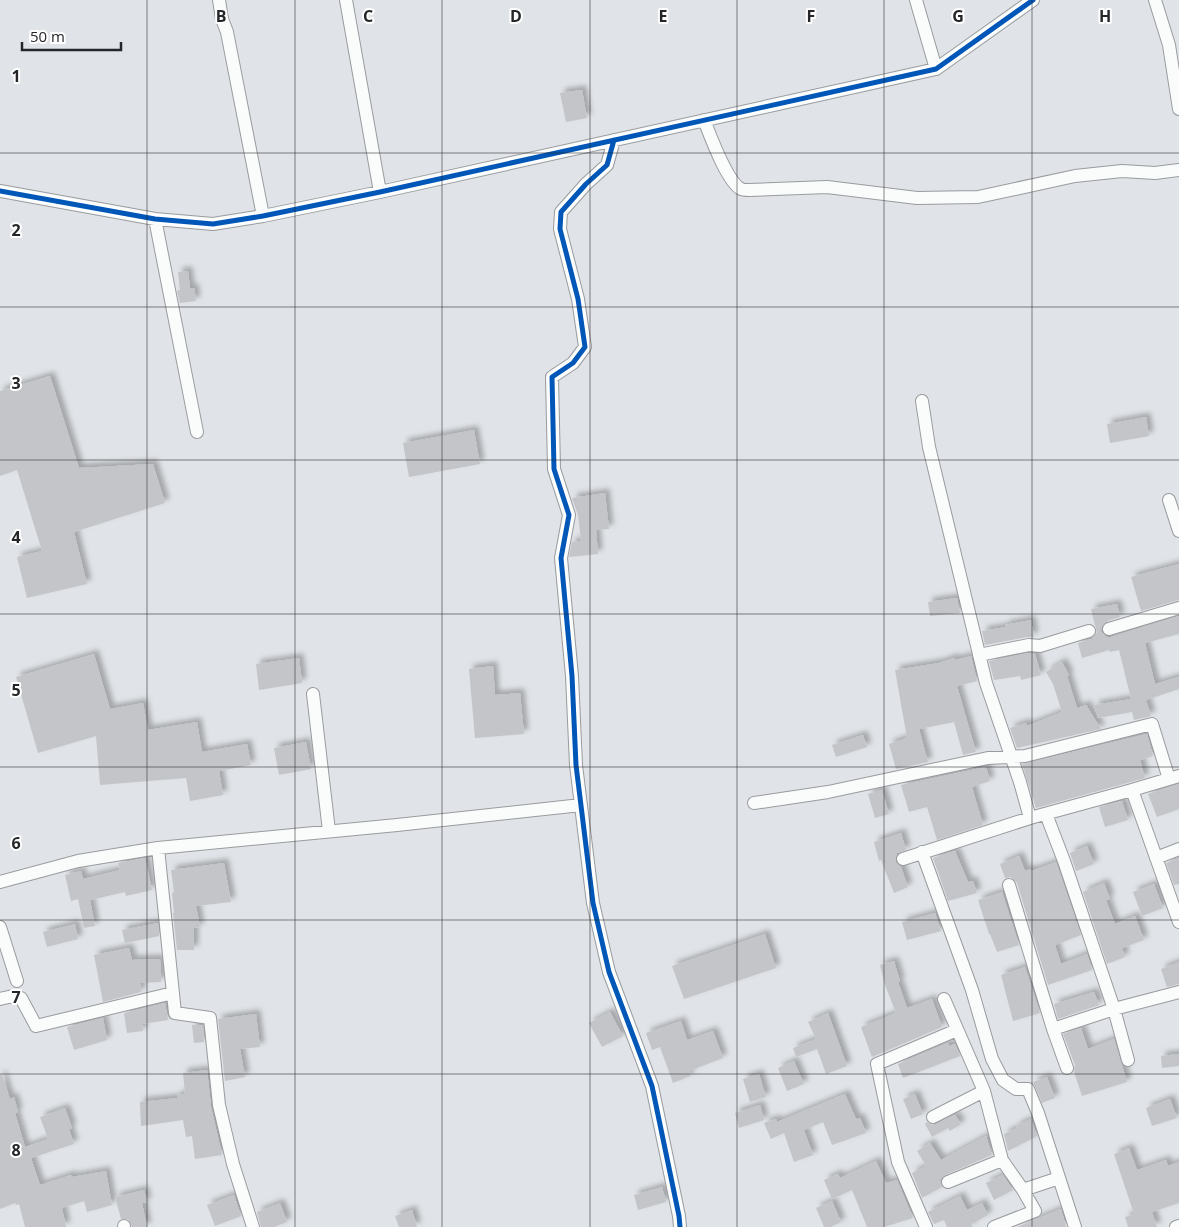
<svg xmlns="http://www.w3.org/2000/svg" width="1179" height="1227" font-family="'Open Sans',sans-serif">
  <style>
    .building { fill: #c4c5c8; filter: url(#shadow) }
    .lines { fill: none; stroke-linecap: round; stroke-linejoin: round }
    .minor-casing { stroke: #999b9e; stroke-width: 14 }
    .minor { stroke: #fafbfb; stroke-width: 12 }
    .cycleway-casing { stroke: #fff; stroke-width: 8 }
    .cycleway { stroke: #0057b8; stroke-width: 5 }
    .grid { fill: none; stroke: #242629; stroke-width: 1; stroke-opacity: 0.55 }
    .grid-label { font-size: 16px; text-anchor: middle; font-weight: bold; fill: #242629; stroke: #fff; stroke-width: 4; stroke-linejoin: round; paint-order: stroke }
  </style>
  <defs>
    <filter id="shadow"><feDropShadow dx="4.5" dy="-4.5" stdDeviation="2.5" flood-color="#0004"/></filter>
  </defs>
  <rect width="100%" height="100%" fill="#e0e3e7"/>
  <path class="building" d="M582,90l5,28 -21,4 -6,-29z
    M188,271l2,17h4l2,13 -16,2 -3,-12 3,-1 -2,-18z
    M50,376l29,92 74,-4 12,39 -91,29 13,52 -60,14 -10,-41 25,-6 -25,-81 -17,6v-85z
    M1146,417l3,19 -39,7 -3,-19z
    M474,430l6,34 -71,13 -6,-34z
    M605,493l4,36 -13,1 2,24 -29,3 3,-15 9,-1 -3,-26 -6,-17z
    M1179,564v36l-38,11 -10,-34z
    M957,598l3,15 -30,3 -2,-14z
    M1117,604l3,13 -14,4 -5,6v5l6,5h4l68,-21v18l-34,9 10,41 24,-7v12l-33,11 5,16 -17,4 -2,-8 -34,6 -4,-13 37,-6 -12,-49 -9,2 -1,-2 -27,8 -4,-15 14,-4 5,-6 -6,-24z
    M1031,620l3,17h-7l-42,8 -3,-14 24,-4 -1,-2z
    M1029,653l6,1 6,21 -20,5 -1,-4 -26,4 -5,-19z
    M94,654l16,55 33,-6 5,27 49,-8 5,30 45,-8 4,21 -32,6 4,24 -33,6 -4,-23 -86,7 -4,-49 -58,17 -22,-76z
    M971,656l6,25 -20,5 19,66 -13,3 -9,-33 -35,7 9,33 -32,7 -7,-25 18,-6 -12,-68 44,-7 15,-5 1,2z
    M299,658l3,25 -43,7 -3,-26z
    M1062,662l7,13 -2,1 10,32 9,-3 15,24 -84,19 -7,-20 16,-5 1,3 35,-14 -9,-28 -7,-12z
    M493,666l2,29 25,-2 4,41 -49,4 -6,-69z
    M1147,734l6,22 -13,4 5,18 -109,30 -14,-44z
    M863,735l4,12 -31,10 -4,-12z
    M306,742l5,27 -32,6 -5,-27z
    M986,767l4,14 -18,6 11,38 -46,15 -10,-33 -18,5 -8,-27z
    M1179,784v25l-22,8 -9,-23z
    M882,790l7,24 -14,4 -7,-24z
    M1122,801l6,19 -23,7 -6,-20z
    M901,833l5,17 -9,3 -2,8 6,6 7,20 -14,6 -13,-33 -2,1 -5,-19z
    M1087,846l7,18 -18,7 -6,-18z
    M955,851l13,31 5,-1 4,12 -29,8 -15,-43z
    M1019,856l6,15 5,-2 1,2 25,-9 25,73 -26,10 6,19 26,-10 5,16 -44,15 -31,-102 -6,-6 -6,1 -5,-14z
    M145,858l7,32 -26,6 -1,-4 -35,8 5,26 -11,2 -6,-29 -7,2 -6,-26 16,-4 2,8 37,-9 -2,-7z
    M1179,858v26l-5,1 -8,-22z
    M224,863l7,39 -35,4 4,21 -6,1v22h-17l-4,-37h1l-2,-20 2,-1 -3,-22z
    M1104,883l6,16 -4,1 9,24 20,-8 9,24 -22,8 3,9 -18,7 -24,-72z
    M1154,884l9,24 -21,8 -9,-24z
    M1002,892l17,53 -22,7 -7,-18h-1l-11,-34z
    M935,913l6,18 -34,9 -5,-18z
    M158,923l1,13 -34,7 -3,-13z
    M75,924l3,15 -31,8 -4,-15z
    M765,934l11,34 -92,31 -12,-33z
    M129,948l3,12 28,-1 1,23 -21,1 1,9 -38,10 -9,-47z
    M894,961l6,20 -2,1 9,26 25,-9 10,28 -70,30 -11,-30 35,-14 -11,-28 -5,-20z
    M1179,962v22l-12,3 -6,-18z
    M1025,967l15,46 -27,8 -12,-46z
    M1094,992l5,13 -41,14 -4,-15z
    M165,1003l3,17 -26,4 1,7 -16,2 -3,-20z
    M610,1012l13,24 -21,11 -13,-24z
    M828,1013l19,53 -21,8 -9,-25 -21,8 -3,-9 23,-9 -8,-17z
    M256,1014l4,33 -20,2 5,28 -20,4 -7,-62z
    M103,1018l4,22 -33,10 -7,-23z
    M681,1021l6,19 26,-9 10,27 -34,13 1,5 -17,7 -13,-36 -8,3 -6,-17z
    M192,1025h11l1,17 -10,1z
    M1081,1028l7,21 26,-10 13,43 -45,14 -8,-24 1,-7 -12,-31z
    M948,1043l1,3 6,-2 5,12 -57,22 -5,-14z
    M1179,1054v12l-17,2 -1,-12z
    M794,1061l10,23 -17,7 -9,-23z
    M207,1070l4,37 11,48 -27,4 -3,-23 -6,1 -3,-17 -42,6 -1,-24 38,-4 -1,-3 8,-1 -2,-21z
    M759,1074l7,23 -16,5 -7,-23z
    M0,1075h2l8,24 4,-2 4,15 -3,1 10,34 23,-8 -8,-22 25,-9 7,20 -3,1 5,15 -43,14 9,27 31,-10 1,2 34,-6 6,34 -25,7 -3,-11 -22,7 4,19h-41l-6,-23 -3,1 -1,-2 -15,6z
    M1047,1077l8,21 -13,5 -9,-21z
    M845,1094l11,25 4,-1 6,15 -34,12 -9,-23 -19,8 9,25 -19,7 -10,-29 -13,6 -7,-16 12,-4 1,3z
    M915,1094l8,20 -12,5 -8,-20z
    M1170,1099l7,19 -25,8 -6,-18z
    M760,1105l4,15 -25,8 -4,-15z
    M955,1115l6,9 -11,7 -2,-3 -16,9 -7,-13 2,-2 5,3 4,-1z
    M1031,1119l6,17 -29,15 -4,-17 13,-6 -1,-2z
    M986,1136l6,19 -47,20 -5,5 2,7 -20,11 -10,-25 14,-7 -9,-15 13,-8 11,17z
    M1129,1148l8,22 29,-10 2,6 11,-4v41l-27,9 5,15h-29l-3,-10 9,-3 -20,-60z
    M876,1161l10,22 11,-3 16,38 -29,9h-17l-15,-37 -20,9 -8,-19 14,-6 2,4z
    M1003,1175l10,15 -19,10 -8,-17z
    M662,1187l4,15 -28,8 -4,-15z
    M144,1190l3,12 -5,1 5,24h-15l-4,-8h-7l-6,-22z
    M234,1195l7,21 -26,10 -8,-21z
    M960,1196l7,14 15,-7 6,12 -17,9 2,3h-26l-3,-7 -10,4 -6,-12z
    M832,1201l9,21 -10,5h-7l-8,-19z
    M280,1203l7,19 -13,5h-13l-4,-15z
    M1061,1209l5,18h-49z
    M412,1210l5,17h-18l-4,-11z"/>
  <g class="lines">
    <defs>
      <path id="minor" d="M219,0l3,19 5,13 36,184
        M346,0l34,192
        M916,0l20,69
        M1155,0l14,45 10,64
        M704,120c6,15 23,62 37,69 2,1 6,1 8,1l78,-3 90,11 61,-1 97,-21 47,-5 33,2 24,-3
        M614,140l-7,25 -21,19 -25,28 -1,17 18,70 7,48 -12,16 -21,14 2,92 15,46 -8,43 11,118 4,89 17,138 16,69 43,114 27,130 1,11
        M0,191l155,28 58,5 50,-8 117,-24 556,-123 97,-69
        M155,219l42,213
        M922,401l7,46 57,236 34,99 10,36
        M1169,500l10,31
        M1109,629l70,-21
        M979,655l50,-10 11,1 49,-15
        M313,694l16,137
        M1132,790l47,-14
        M754,803l74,-11 160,-34 37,-2 127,-32 17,55
        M1046,814l18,47 50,148 65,-17
        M158,848l17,165 35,5 9,87 14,59 20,63
        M922,852l50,138 20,69 11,21 13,9h12l10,24 37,114
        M1156,858l23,-9
        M903,859l127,-41 102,-28 47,132
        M0,882l78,-21 80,-13 239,-23 184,-20
        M1009,885l44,144 61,-20 14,51
        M0,927l17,54
        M0,999l13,-3 8,2 15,28 137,-33
        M944,999l40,92 18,69 21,30 36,-12
        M1053,1029l14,39
        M933,1117l51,-26
        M948,1182l54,-22
        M124,1226v1
        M926,1227l-28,-65 -21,-98 80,-34
        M994,1227l41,-16 -12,-21
        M1176,1227l3,-1"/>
    </defs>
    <use href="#minor" class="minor-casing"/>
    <use href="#minor" class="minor"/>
    <defs>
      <path id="cycleway" d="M614,140l-7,25 -21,19 -25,28 -1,17 18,70 7,48 -12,16 -21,14 2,92 15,46 -8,43 11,118 4,89 17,138 16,69 43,114 27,130 1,11
        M0,191l155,28 58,5 50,-8 117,-24 556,-123 97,-69"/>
    </defs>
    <use href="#cycleway" class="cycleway-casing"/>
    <use href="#cycleway" class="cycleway"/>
  </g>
  <path class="grid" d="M147,0v1227M295,0v1227M442,0v1227M590,0v1227M737,0v1227M884,0v1227M1032,0v1227M0,153h1179M0,307h1179M0,460h1179M0,614h1179M0,767h1179M0,920h1179M0,1074h1179"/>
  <g class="grid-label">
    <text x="221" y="22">B</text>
    <text x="368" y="22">C</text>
    <text x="516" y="22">D</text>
    <text x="663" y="22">E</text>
    <text x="811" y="22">F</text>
    <text x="958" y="22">G</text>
    <text x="1105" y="22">H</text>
    <text x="16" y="82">1</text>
    <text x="16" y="236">2</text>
    <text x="16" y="389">3</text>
    <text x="16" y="543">4</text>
    <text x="16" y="696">5</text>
    <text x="16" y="849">6</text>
    <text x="16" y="1003">7</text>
    <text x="16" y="1156">8</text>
  </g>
  <path d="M22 42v8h99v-8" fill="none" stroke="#242629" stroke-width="2.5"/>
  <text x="30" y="42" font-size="15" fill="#242629" stroke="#ffffff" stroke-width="4" paint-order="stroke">50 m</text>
</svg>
